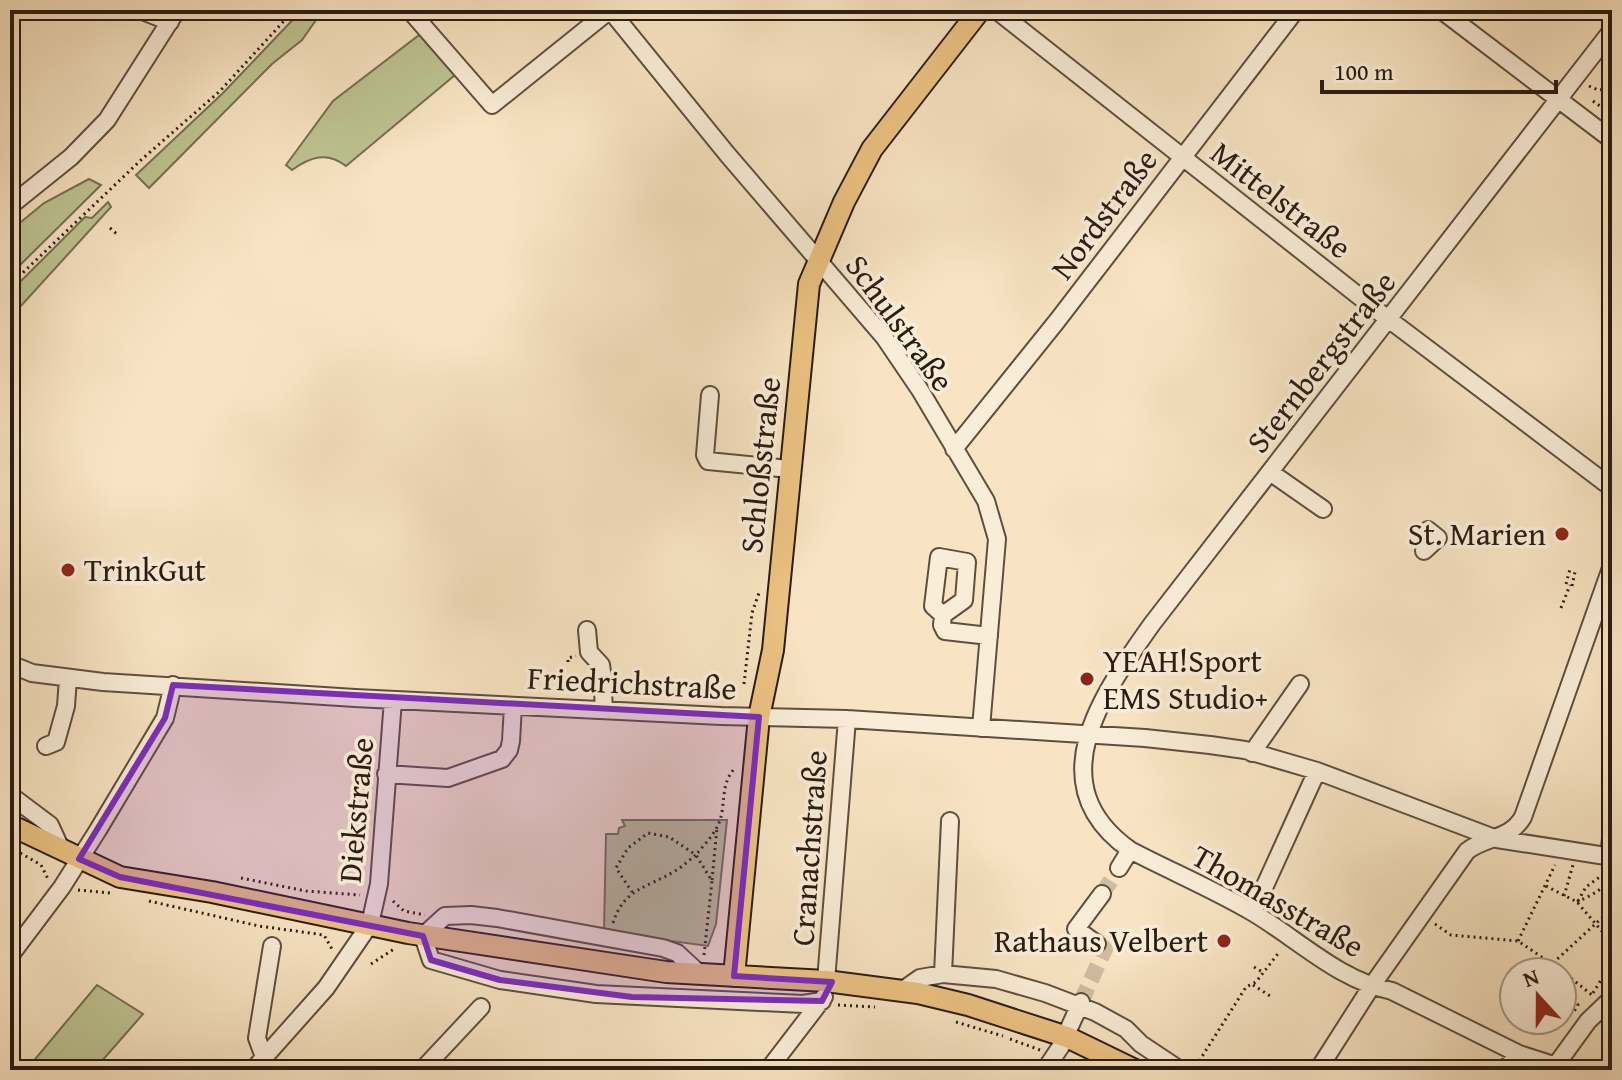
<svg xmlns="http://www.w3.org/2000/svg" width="1622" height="1080" font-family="'Gentium Book Plus',serif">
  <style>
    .green { fill: #bec493; stroke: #747053; stroke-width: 2 }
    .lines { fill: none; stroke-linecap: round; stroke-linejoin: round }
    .minor-tunnel { stroke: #cfbca0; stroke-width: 16; stroke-dasharray: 16 8; stroke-linecap: butt }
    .minor-casing { stroke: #5e4e3f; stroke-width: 20 }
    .major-casing { stroke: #2a1c13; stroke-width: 24 }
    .path { stroke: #2a1c13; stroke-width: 3; stroke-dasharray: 2 4; stroke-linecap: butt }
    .minor { stroke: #faedd8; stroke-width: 16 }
    .major { stroke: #ecc282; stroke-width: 20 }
    .marked { fill: #7b2cbf; fill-opacity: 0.2; stroke: #7b2cbf; stroke-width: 6; stroke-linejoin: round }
    .poi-dot { fill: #8f2418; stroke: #faedd8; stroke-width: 3 }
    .labels { text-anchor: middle; stroke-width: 7; stroke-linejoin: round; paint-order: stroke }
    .street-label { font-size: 32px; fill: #2a1c13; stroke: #faedd8 }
    .poi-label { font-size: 32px; fill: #2a1c13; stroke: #faedd8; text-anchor: end }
  </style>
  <rect width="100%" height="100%" fill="#f8e4c3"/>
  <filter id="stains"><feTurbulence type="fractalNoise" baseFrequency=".0025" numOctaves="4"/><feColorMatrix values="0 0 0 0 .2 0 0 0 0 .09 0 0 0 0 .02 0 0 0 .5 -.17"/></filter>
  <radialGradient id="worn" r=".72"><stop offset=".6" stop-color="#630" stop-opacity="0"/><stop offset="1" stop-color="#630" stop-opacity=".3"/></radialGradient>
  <path class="green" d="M302,10h21l-21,30 -30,24 -123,124 -13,-13 87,-82z
    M423,32l32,43 -109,91c-19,-15 -36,-9 -54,4l-6,-5 47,-64z
    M89,179l12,6 -91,90v-44l34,-28z
    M108,202l3,5 -101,111v-26l75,-75 7,1z
    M622,820h105l-11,104 -8,22 -104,-14 2,-98h12l1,-6 6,-2z
    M97,985l46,29 -49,56h-68z"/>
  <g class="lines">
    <path class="minor-tunnel" d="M1102,894l17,-26
      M1081,1002l24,-53 -8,-5"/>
    <defs>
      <path id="minor" d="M140,10l30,12
        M414,10l-2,3 80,92 118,-95
        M610,10l117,144 157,183 36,53 66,111 11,38 -16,189
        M996,10l383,302 233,176
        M1441,10l171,130
        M10,206l61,-49 36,-37 70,-110
        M710,395l-5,60 3,6 81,8
        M954,449l103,-128 239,-311
        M1270,472l53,37
        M1424,551l14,-13 -10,-8
        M942,625l1,-10 -10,-9 6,-49 28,5 -3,38 -21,15
        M942,625l3,6 44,5
        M587,630l2,22 12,13 1,7 2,38
        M10,664l22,9 71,9 252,16 366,18 126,3 298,19 65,7 35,5 72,21 180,68 115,18
        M46,746l10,-4 10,-36 2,-28
        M1252,753l48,-69
        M386,774l62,4 54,-19 7,-9 2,-9 2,-35
        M10,795l40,30 11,24
        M1609,856l3,-26
        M1119,868l11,-18
        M1253,912l64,-141
        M1097,944l-21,-15 26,-35
        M10,956l52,-69 36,-57 67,-112 8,-33
        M943,974l7,-153
        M701,975l-24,-22 -14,-5 -166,-30 -26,-3 -26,1 -22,20 8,24 69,20 96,14 207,10 19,-3
        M826,981l21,-262
        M903,990l17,-12 23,-4 53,5 49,14 50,19 31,17 15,15 39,26
        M1065,1037l16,-35
        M264,1057l-7,-19 15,-92
        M1556,1065l32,-44 24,-23
        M253,1070l73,-82 44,-64 9,-40 14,-184
        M422,1070l59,-63
        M768,1070l56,-73
        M1045,1070l22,-33
        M1318,1070l53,-83 96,-136c19,-15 43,-11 56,-34l89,-252
        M1504,1070l15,-16
        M1569,1070l-50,-16 -127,-63c-54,-11 -94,-52 -140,-79 -39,-23 -82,-41 -122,-62 -93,-66 -27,-157 22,-226l460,-594"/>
      <path id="major" d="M10,825l110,52 92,15 196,41 258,39 160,9 92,12 50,12 99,32 68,33
        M734,976l25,-259 14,-67 36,-366 35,-82 28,-53 108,-139"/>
    </defs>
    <use href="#minor" class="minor-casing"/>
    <use href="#major" class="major-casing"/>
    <path class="path" d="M1589,86l9,4 14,-1
      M1593,101l19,14
      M110,228l8,7
      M10,285l131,-125 79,-69 74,-81
      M1566,584l4,-15
      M1572,586l3,-14
      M1561,608l9,-23
      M568,662v-4l8,-2
      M744,684l8,-71 8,-23
      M10,847l31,18 7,14
      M241,878l65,13 54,4
      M712,880l5,-52
      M1546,886l31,16 35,41
      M78,890l32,3
      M1564,896l9,-31
      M149,901l110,25 65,9 9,16
      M393,901l11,10 21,4
      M1578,901l8,-14 19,-14
      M1577,902c14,-7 31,-13 34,-30
      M613,923c11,-35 34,-35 62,-52 7,-4 14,-11 21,-16l-27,-18 -21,-4 -20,15 -12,20 16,24
      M1435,924l16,11 67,6 34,23 6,8
      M1518,941l37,-76
      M704,955l8,-74 -16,-26c6,-8 15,-17 20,-26 12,-20 2,-43 19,-61
      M1553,963l51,-47
      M371,964l23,-15
      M1254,967l10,6
      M1557,967l35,28
      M1562,978l16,27 -5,8
      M1253,985l17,11
      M1602,985l10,-17
      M1593,993l19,-31
      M838,1005l37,2
      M956,1022l47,14
      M1010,1039l30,11
      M1273,1060v10
      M1612,1062l-3,3 3,4
      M1196,1066l50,-79 10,-5 24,-31
      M1255,1067l2,3"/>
    <use href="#minor" class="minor"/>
    <use href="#major" class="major"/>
  </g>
  <path class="marked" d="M173,685l586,32 -25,259 98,6 -10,19 -190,-4 -132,-17 -69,-20 -8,-24 -303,-59 -41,-18 86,-141z"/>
  <g class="poi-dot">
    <circle cx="1562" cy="534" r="8"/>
    <circle cx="68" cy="570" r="8"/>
    <circle cx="1087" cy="679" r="8"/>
    <circle cx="1224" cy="941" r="8"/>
  </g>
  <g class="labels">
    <g class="street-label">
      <text transform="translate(1281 200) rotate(38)" y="11">Mittelstraße</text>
      <text transform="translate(1104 214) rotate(-53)" y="11">Nordstraße</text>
      <text transform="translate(900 323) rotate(54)" y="11">Schulstraße</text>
      <text transform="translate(1321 362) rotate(-52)" y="11">Sternbergstraße</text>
      <text transform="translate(760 465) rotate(-84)" y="11">Schloßstraße</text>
      <text transform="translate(632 683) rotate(3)" y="11">Friedrichstraße</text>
      <text transform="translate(356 810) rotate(-85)" y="11">Diekstraße</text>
      <text transform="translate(809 848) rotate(-86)" y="11">Cranachstraße</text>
      <text transform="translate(1278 901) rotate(30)" y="11">Thomasstraße</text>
    </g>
    <g class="poi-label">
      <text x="1546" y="545">St. Marien</text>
      <text x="84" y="581" text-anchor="start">TrinkGut</text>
      <text x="1103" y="672" text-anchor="start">YEAH!Sport<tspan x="1103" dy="37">EMS Studio+</tspan></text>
      <text x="1208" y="952">Rathaus Velbert</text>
    </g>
  </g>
  <rect width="1622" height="1080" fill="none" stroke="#f8e4c3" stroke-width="40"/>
  <rect x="12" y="12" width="1598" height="1056" fill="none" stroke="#2a1c13" stroke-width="4"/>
  <rect x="20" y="20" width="1582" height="1040" fill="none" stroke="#2a1c13" stroke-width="2"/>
  <g transform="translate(1538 996) rotate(339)"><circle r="38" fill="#faedd8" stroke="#a79989" stroke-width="2"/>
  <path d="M0-6L14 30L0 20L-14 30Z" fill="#8f2418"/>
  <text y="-12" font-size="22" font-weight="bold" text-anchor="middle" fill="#2a1c13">N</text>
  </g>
  <path d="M1322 80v12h234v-12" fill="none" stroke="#2a1c13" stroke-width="4"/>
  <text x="1334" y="80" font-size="24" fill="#2a1c13" stroke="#faedd8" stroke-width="6" paint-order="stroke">100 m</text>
  <rect width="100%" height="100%" filter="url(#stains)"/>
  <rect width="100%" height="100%" fill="url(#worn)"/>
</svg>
